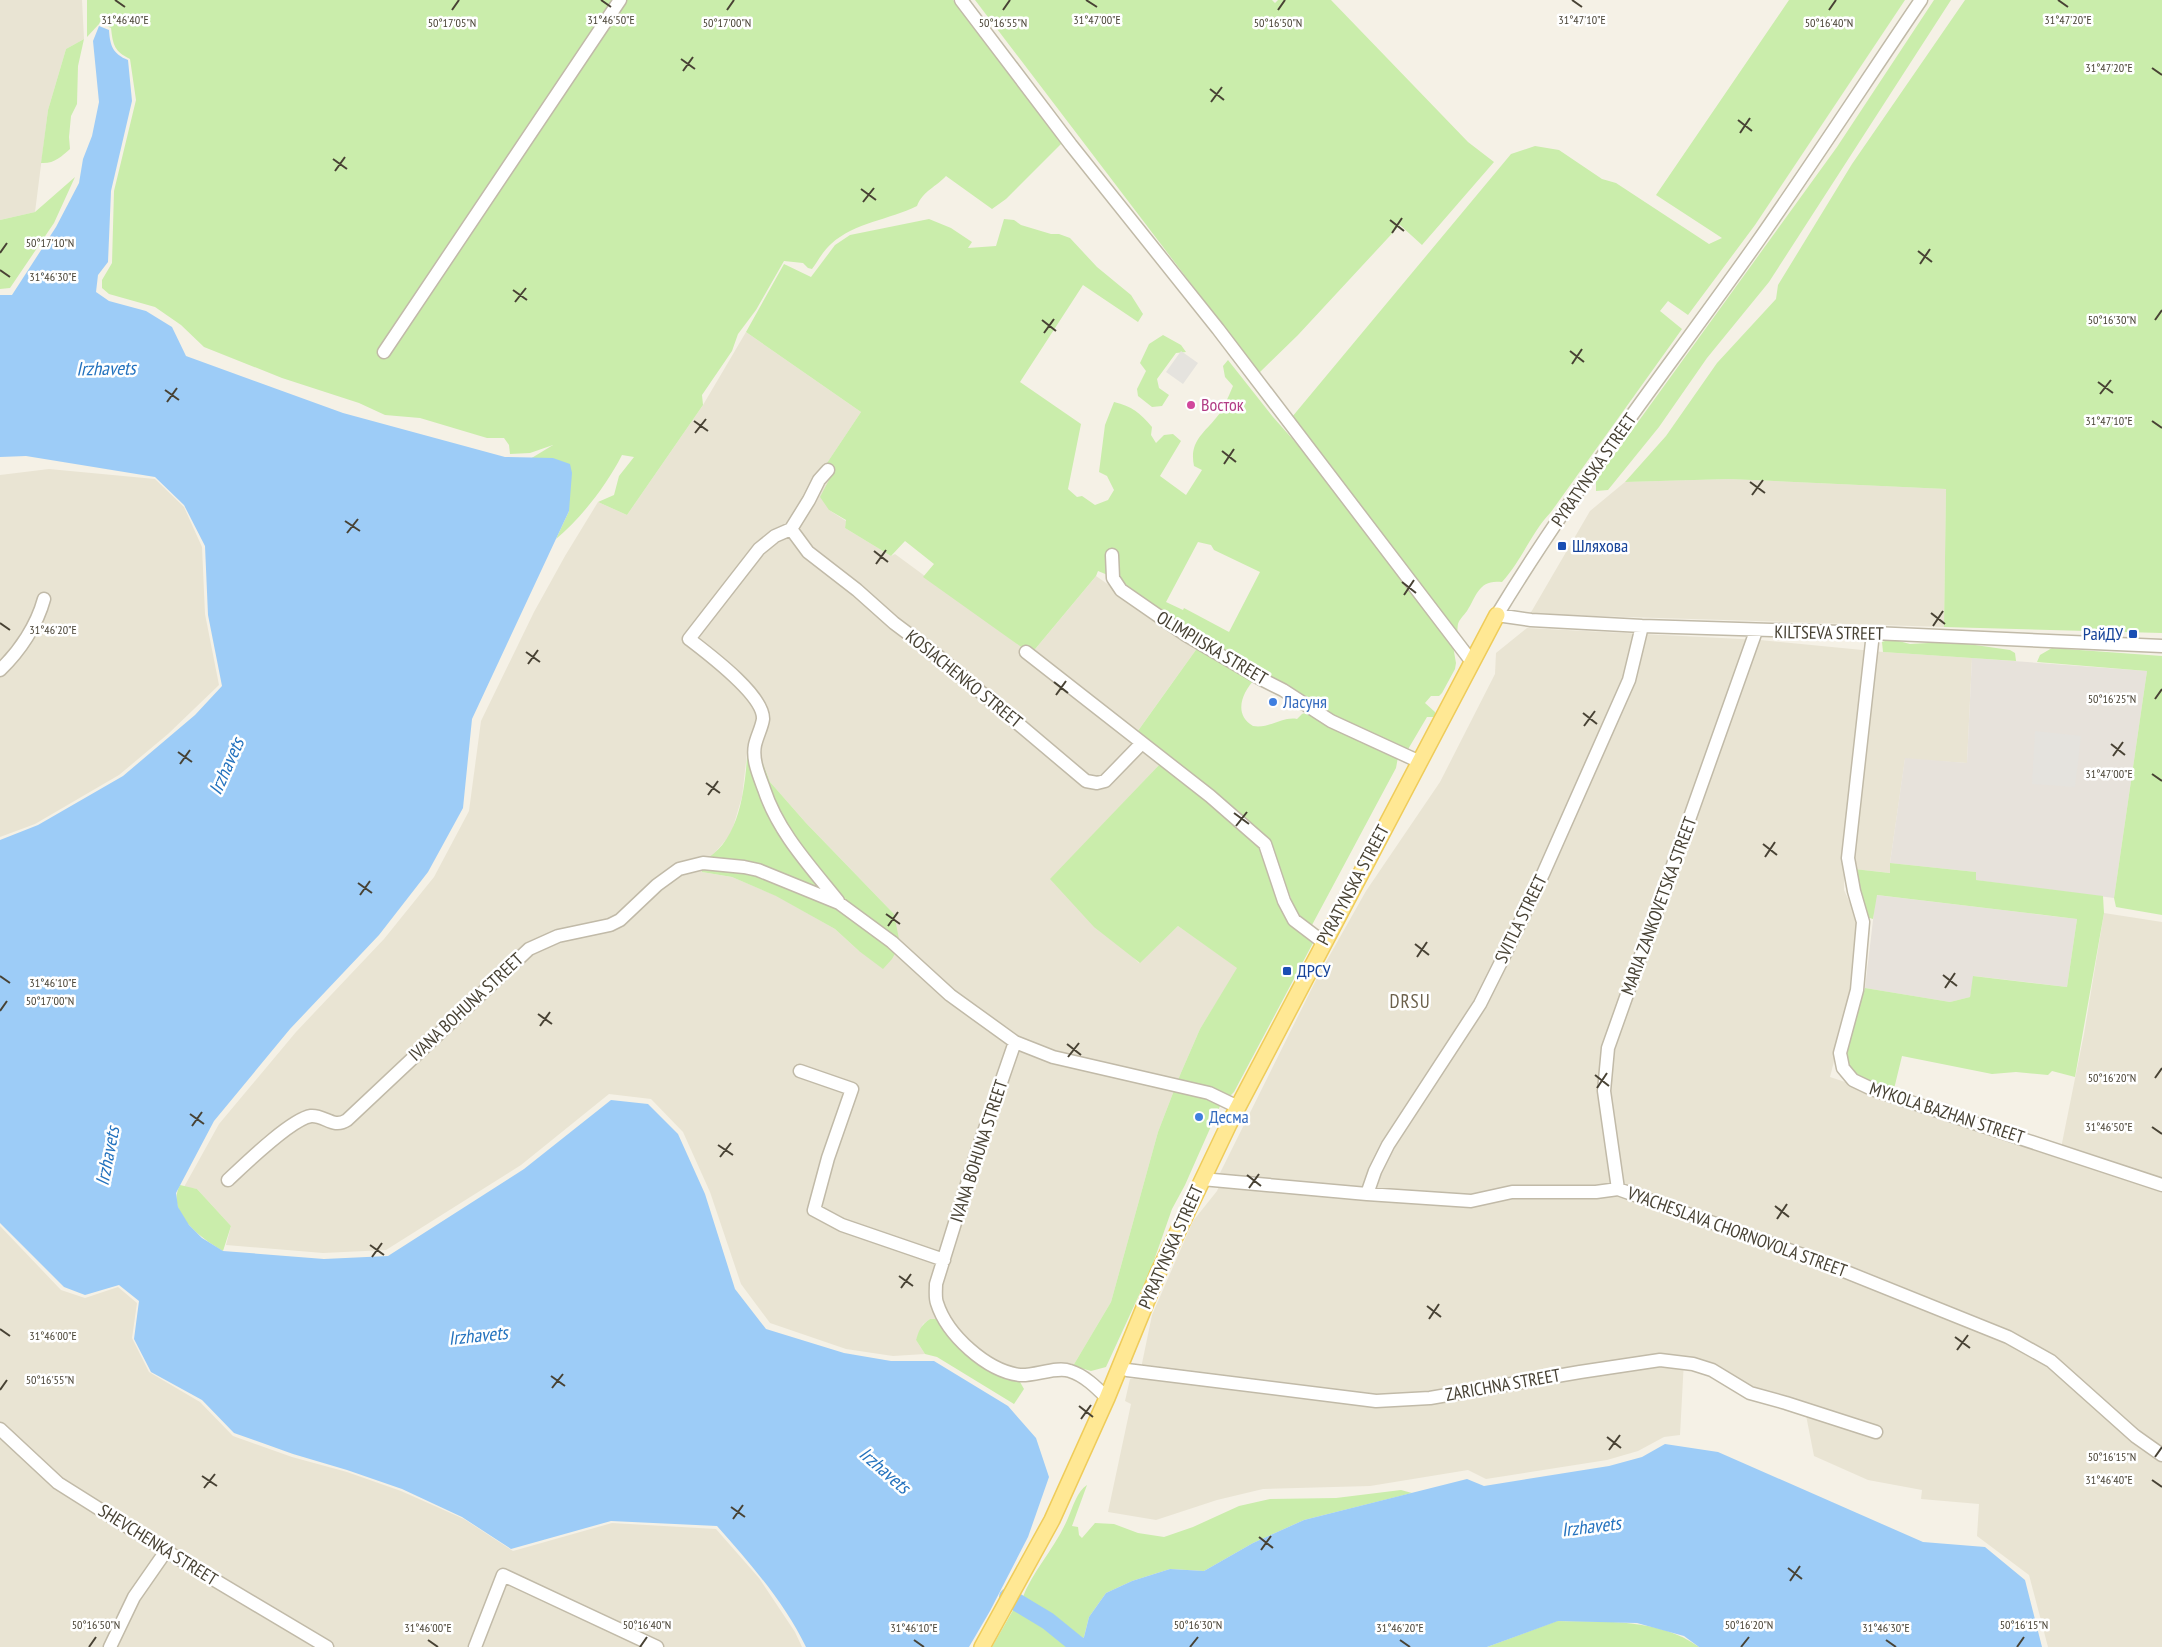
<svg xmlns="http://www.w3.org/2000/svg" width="2162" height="1647" font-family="'PT Sans Narrow',sans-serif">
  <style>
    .residential { fill: #e9e4d3; fill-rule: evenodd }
    .industrial { fill: #e7e2db }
    .green { fill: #caedab; fill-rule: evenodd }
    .parking { fill: #e5e3de }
    .water { fill: #9dccf7 }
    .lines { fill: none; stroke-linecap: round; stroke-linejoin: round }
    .river { stroke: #9dccf7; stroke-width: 18 }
    .minor-casing { stroke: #c1baa8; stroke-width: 15 }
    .major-casing { stroke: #efcc5a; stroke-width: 18 }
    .minor { stroke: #fff; stroke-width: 12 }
    .major { stroke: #ffe894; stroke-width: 15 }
    .ticks { fill: none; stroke: #484234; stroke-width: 2 }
    .hotel-dot { fill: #d1479c; stroke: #fff; stroke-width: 2 }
    .transit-dot { fill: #1a4fb4; stroke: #fff; stroke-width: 2 }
    .shop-dot { fill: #3f7fe0; stroke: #fff; stroke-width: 2 }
    .labels { text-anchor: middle; stroke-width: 5; stroke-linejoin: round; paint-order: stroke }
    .hotel-label { font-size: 18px; fill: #b23c85; stroke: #fff; text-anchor: start }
    .street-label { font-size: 18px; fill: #484234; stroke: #fff }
    .transit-label { font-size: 18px; fill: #164399; stroke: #fff; text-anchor: start }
    .shop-label { font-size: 18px; fill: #366cbe; stroke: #fff; text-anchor: start }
    .water-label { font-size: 19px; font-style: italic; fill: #2372be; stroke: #fff }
    .neighbourhood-label { font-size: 19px; letter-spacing: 1px; fill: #6c614b; stroke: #fff }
    .ticks-label { font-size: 12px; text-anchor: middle; fill: #484234; stroke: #fff; stroke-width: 5; stroke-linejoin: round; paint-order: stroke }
  </style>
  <rect width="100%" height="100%" fill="#f5f1e6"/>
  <path class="residential" d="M0,0h82l2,39 -18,10 -18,61 -13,102 -35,8z
    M746,332l115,80 -40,60 8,8v30l17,11 -1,7 46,28 4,-2 136,100 65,-78 102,71 -66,92 28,25 -109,115 88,84 39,-37 60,42 -38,61 -20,46 -22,57 -47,170 -38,64 -51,6 -27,-12 -24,-15 -32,-26h-9l-7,5 -7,16 9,14 -32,2 -47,-7 -76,-26 -29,-39 -31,-92 -27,-60 -32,-33 -42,-5 -88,71 -135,85 -63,3 -97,-8 5,-19 -34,-37 -13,-2 35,-63 77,-92 88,-93 50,-62 35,-66 12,-90 53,-109 31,-56 33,-54 29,13 76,-110zM748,745l9,3 13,34 36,41 88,91 2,14 -37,23 -24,-22 -58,-33 -45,-19 -30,-5 -1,-10 10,-5 20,-23 11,-37z
    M49,469l106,10 29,28 18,40 3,67 14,71 -51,49 -49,41 -84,49 -35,13v-362z
    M1729,479l217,10 -2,138 -414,-13 60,-103 35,-29z
    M1527,628l233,12 123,12 89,6 -5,105 -62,-4 -15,104 1,10 -47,-5v22l12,26 2,31 -5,40 -23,90 230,76 24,-119 20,-121 58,9v725h-114l-19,-72 -52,-39 2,-32 -58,-5 1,-9 -54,-10 -54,-24 -10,-51 -53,-14 -67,-31 -4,75 -16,2 -26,14 -31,9 -121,19 -18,-9 -98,16 -107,3 -46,11 -61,20 -48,-8 23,-108 -6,-3 5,-22 9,-1 13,-63 41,-94 24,-30 6,-14 -4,-2 99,-199 48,-85 74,-109 55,-108 1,-21z
    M0,1226l61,64 24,8 33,-11 19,16 -5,35 17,34 51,30 33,34 59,21 55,15 54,19 63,28 49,32 99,-28 104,6 43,49 36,54 7,15h-802z"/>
  <path class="industrial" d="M1972,658l175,13 -33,227 -139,-18 1,-8 -86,-9 15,-105 62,5z
    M1876,895l201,24 -10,68 -93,-11 -4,21 -20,5 -85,-14z"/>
  <path class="green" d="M87,0h866l109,143 -56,56 -14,10 -46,-33c-10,11 -23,15 -29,30 -28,14 -62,16 -86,38 -8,7 -13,17 -19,25l-4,-1 -5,-5 -19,-2 -28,49 -18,24 -6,17 -30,44 1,10 -76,110 -29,-13 16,-7 5,-19 15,-19 -12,-2c-16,31 -40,62 -66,84l13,-28 -16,-53 -23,1 23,-14 -23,8 -20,1 -1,-9 -5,-7h-17l-67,-20 -35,-3 -26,-12 -77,-25 -78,-31 -23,-22 -26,-18 -46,-13 -7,-6v-8l10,-17 2,-72 22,-91 -6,-41c-16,-8 -17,-14 -19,-31l-11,-5 -13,14z
    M975,0h297l3,3 3,-3h53l137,142 26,20 -72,83 -22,-20 -102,110 -39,38z
    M1789,0h116l-150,225 -67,90 -20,-14 -8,10 22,18 -131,183c-20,21 -29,48 -49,70 -23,-3 -25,13 -35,29 -3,4 -8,9 -9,13 -2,13 3,8 -5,22l3,17 -1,6 -13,24 -3,3h-8l-6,7 10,9v5h-8l-20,34 -17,-5 -204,-112 -71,-56 -17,-7 -2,5 -65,78 -108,-77 11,-13 -29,-23 -14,15 -46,-28 1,-8 -17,-10 -9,-13 9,-17 -8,-8 40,-60 -115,-80 38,-68 27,13 24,-32 15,-10 79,-16 22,9 21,14 -4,6 28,-2 8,-27 10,1 7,5 30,9h8l11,4 27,29 34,28 12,19 -5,8 -55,-37 -63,97 61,42 -13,65 9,8 5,-1 13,9 13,-5 6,-10 -7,-14 -8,-4 6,-47 9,-23c18,4 26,11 38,25l-1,8 5,8 8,-8 9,-1 8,7 -21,35 26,19 16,-25 -8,-4c-5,-24 9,-32 22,-48 8,-9 12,-21 17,-32l-8,-9 -2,-11 5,-6 45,57 31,35 -12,-35 219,-263 24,-8 24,4 43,29 14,4 93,61 13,-6 -66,-43zM1198,542l13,3 3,5 46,22 -31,60 -45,-24 -1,2 -17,-8z
    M1934,0h17l-182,282 -62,76 -48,69 -51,63 -12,1v-11l241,-333z
    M1965,0h197v633l-218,-6 2,-138 -217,-10 -104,3 41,-46 51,-73 59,-64 2,-14 74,-121z
    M84,39l-6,27 -1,38 -6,12 -2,21 1,12c-9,8 -16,15 -29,14l7,-53 18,-61z
    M75,177l-21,46 -44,65 -10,1v-69l35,-8z
    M1163,335l18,10 5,7 -10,1 -19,26 2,9 10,7 -7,11 -10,1 -14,-11 -1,-7 9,-18 -6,-8 9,-19z
    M1891,639l19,5 36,-2 22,2 42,6 5,3 1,8 -133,-9 -1,-10z
    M1198,647l57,32c-13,13 -22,36 -2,47 16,3 30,-10 44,-7l5,-5 8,-3 88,46 -2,11 -84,157 -9,-4 -7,-9 -25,-67 -136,-110z
    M2052,648l110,8v259l-46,-8 -2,-9 33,-227 -110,-9 3,-7z
    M748,745l9,3 13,34 36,41 88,91 6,30 -8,15 -9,10 -24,-18 -24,-22 -59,-33 -44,-19 -30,-5 -1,-10c41,-20 44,-77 47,-117z
    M1160,764l98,78 10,33 11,27 35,39 -80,151 -14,14 -35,79 -13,24 -21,60 -45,98 -15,4 -18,-5 38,-64 47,-170 22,-57 20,-46 37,-61 -59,-42 -38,37 -46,-36 -44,-48z
    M1890,863l86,9v8l127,16 1,17 -29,164 -23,-6 -4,4 -32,-3 -24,2 -90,-18 -8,33 4,3 -44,-16 -8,-11 -2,-12 21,-65 85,14 20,-5 3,-21 94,11 10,-68 -200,-24 -4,24 -7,-2 -12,-48 36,4z
    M180,1185l17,4 34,37 -8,25c-21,-12 -58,-38 -43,-66z
    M930,1319h9l51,49 30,14 4,7 -10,15 -77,-47 -12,-3 -9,-14c3,-10 5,-15 14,-21z
    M1087,1485l-15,41 6,1 1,8 3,3 13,-15 19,1 24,9 26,4 29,-10 46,-21 31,-7 66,-1 65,-8 11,3 -108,27 -51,23 -49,28 -34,-2 -38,12 -26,12 -17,24 -5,20 -10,10h-82l24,-42 21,13 6,-3 -21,-16c11,-29 34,-52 46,-81 5,-11 9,-27 19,-33z
    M1557,1621c48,1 102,-3 142,26h-212z"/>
  <path class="parking" d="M1181,351l17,12 -15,21 -17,-12z
    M2035,731l46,5 -6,51 -43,-3z"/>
  <path class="water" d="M99,26l10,4c1,16 4,24 19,30l4,41 -21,90 -3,71 -10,13 -2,17 13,9 37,10 26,16 14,29 157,57 162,44 48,1 17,6 2,9 -3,38 -97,208 -9,89 -35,64 -49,63 -89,94 -76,92 -38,72 2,14 11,18 13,13 21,13 101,8 64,-3 136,-87 87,-69 37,4 30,30 27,60 30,95 31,40 78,24 47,8h43l74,45 28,32 13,39 -21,60 -38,74 -21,36h-163c-22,-45 -56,-84 -89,-121l-106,-5 -100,28 -49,-32 -60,-28 -55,-19 -54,-16 -59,-21 -32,-33 -51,-28 -17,-33 5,-38 -20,-16 -34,10 -21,-8 -64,-64v-383l38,-15 85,-49 72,-61 27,-29 -14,-71 -3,-69 -21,-41 -29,-28 -129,-21 -26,1v-162h12l44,-68 23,-44 4,-24 9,-23 7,-34 -6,-61z
    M1665,1444l53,8 205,90 62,5 40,33 17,67h-343l-15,-11 -47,-13 -79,-2 -71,26h-413l10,-10 5,-20 17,-24 26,-12 38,-12 34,2 49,-28 51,-23 163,-41 17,7 125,-20 33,-9z"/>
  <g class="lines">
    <path class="river" d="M1008,1597l40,24 32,26"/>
    <defs>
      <path id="minor" d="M961,0l110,145 147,184 254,333
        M1921,0c-55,81 -109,164 -165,244 -87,123 -181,242 -259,371l34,5 111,6 231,7 289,13
        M384,352l236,-352
        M828,470l-9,10 -10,20 -18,29 -16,7 -16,13 -70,90c18,14 75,56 74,80 -1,8 -6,17 -8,26 -3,15 4,30 9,44 14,43 46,77 74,112
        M791,529l17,23 49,38 37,33 44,33 148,125 11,2 8,-2 36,-37
        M1112,555l1,23 8,12 65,45 75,44 22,11 48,31 87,40
        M1873,633l-25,225 6,33 9,31 -6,68 -17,63 3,15 10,12 21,10 288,95
        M1026,652l184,144 55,48 19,57 10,19 29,22
        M0,670c20,-19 37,-45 44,-71
        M1015,1042l-38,110 -41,132c0,6 -1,14 1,19 10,32 50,68 83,72 15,1 37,-9 50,-4 14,4 27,17 37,27
        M800,1071l52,18 -24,69 -14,52 28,15 102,35
        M1202,1179l165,15 104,7 41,-9h84l22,-3 196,70 194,78 43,24 84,75 27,19
        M228,1180c16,-15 63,-61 83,-64 14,-1 22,13 36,4l182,-171 29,-13 52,-11 10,-5 37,-35 22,-16 24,-6 41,4 14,3 81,33 53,39 58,53 65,47 38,15 156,36 29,14
        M1618,1189l-14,-98 4,-43 148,-417
        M1367,1194l8,-23 13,-26 92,-141 27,-54 36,-76 86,-194 13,-54
        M1119,1367l8,3 249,31 54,-3 150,-26 80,-12 33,4 19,6 38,23 36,10 90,29
        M0,1429l58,54 108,68 161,96
        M110,1647l24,-50 32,-46
        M475,1647l28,-72 154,72"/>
      <path id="major" d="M982,1647l70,-127 55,-122 52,-127 70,-147 268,-509"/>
    </defs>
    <use href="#minor" class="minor-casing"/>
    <use href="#major" class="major-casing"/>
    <use href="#minor" class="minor"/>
    <use href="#major" class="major"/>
  </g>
  <path class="ticks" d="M115,0l10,7M601,0l10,7M1086,0l11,7M1572,0l10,7M2058,0l10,7M452,10l7,-10M727,10l7,-10M1003,10l7,-10M1278,10l7,-10M1829,10l7,-10M681,59l14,10M2152,68l10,7M683,71l10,-14M1210,89l14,11M1211,102l11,-15M1738,120l14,11M1740,133l10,-15M333,159l14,10M335,171l10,-14M861,189l15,11M863,202l11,-14M1390,220l14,11M1392,233l10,-15M1918,251l14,11M0,253l7,-10M1920,264l10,-15M0,270l10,7M513,290l14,10M515,302l11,-14M1042,320l14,11M2155,320l7,-10M1044,333l10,-14M1570,351l14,11M1572,364l10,-15M2098,382l15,11M165,390l14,10M2100,394l11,-14M167,402l10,-14M694,421l14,10M2152,421l10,7M695,433l11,-14M1222,451l14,11M1224,464l10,-15M1750,482l15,11M1752,495l11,-15M345,521l15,10M347,533l11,-14M874,551l14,11M876,564l10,-14M1402,582l14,11M1404,595l10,-15M1931,613l14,11M0,623l10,7M1933,626l10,-15M526,652l14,10M528,664l10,-14M1054,682l14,11M1056,695l10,-14M2155,699l7,-10M1583,713l14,11M1584,726l11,-15M2111,744l14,11M178,752l14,10M2113,756l10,-14M180,764l10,-14M2152,774l10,7M706,783l14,10M708,795l10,-14M1234,813l15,11M1236,826l11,-14M1763,844l14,11M1765,857l10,-15M358,883l14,10M360,895l10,-14M886,914l14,10M888,926l10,-14M1415,944l14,11M1417,957l10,-15M1943,975l14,11M0,976l10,7M1945,988l10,-15M0,1011l7,-10M538,1014l14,10M540,1026l10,-14M1067,1044l14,11M1068,1057l11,-14M1595,1075l14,11M2155,1078l7,-10M1597,1088l10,-15M190,1114l14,10M192,1126l10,-14M2152,1127l10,7M718,1145l15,10M720,1157l11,-14M1247,1175l14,11M1249,1188l10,-14M1775,1206l14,11M1777,1219l10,-15M370,1245l14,10M372,1257l10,-14M899,1276l14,10M901,1288l10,-14M1427,1306l14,11M1429,1319l10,-15M0,1329l10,7M1955,1337l15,11M1957,1350l11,-15M551,1376l14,10M552,1388l11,-14M0,1390l7,-10M1079,1406l14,11M1081,1419l10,-14M1607,1437l14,11M1609,1450l11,-15M2155,1457l7,-10M202,1476l15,10M2152,1480l10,7M204,1488l11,-14M731,1507l14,10M733,1519l10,-14M1259,1537l14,11M1261,1550l10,-14M1788,1568l14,11M1790,1581l10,-15M428,1640l10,7M914,1640l10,7M1400,1640l10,7M1886,1640l10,7M89,1647l7,-10M640,1647l7,-10M1190,1647l8,-10M1741,1647l8,-10M2017,1647l7,-10"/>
  <circle class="hotel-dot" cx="1191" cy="405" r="5"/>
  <g class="transit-dot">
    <rect x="1557" y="541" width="10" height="10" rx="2.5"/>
    <rect x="2128" y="629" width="10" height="10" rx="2.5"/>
    <rect x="1282" y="966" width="10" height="10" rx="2.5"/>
  </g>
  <g class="shop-dot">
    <circle cx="1273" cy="702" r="5"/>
    <circle cx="1199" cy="1117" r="5"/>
  </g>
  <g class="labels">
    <g class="hotel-label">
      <text x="1201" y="411">Восток</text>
    </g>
    <g class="street-label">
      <text transform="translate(1594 470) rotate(-55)" y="6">PYRATYNSKA STREET</text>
      <text transform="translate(1829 633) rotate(1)" y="6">KILTSEVA STREET</text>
      <text transform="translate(1212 648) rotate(31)" y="6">OLIMPIISKA STREET</text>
      <text transform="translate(964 679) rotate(39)" y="6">KOSIACHENKO STREET</text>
      <text transform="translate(1353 885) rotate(-62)" y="6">PYRATYNSKA STREET</text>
      <text transform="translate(1659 906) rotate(-70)" y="6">MARIA ZANKOVETSKA STREET</text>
      <text transform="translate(1521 919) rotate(-64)" y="6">SVITLA STREET</text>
      <text transform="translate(466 1007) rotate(-43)" y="6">IVANA BOHUNA STREET</text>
      <text transform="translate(1947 1113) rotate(18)" y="6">MYKOLA BAZHAN STREET</text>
      <text transform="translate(979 1151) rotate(-72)" y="6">IVANA BOHUNA STREET</text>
      <text transform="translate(1737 1232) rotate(20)" y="6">VYACHESLAVA CHORNOVOLA STREET</text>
      <text transform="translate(1171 1247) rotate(-66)" y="6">PYRATYNSKA STREET</text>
      <text transform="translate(1503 1385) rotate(-10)" y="6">ZARICHNA STREET</text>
      <text transform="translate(158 1545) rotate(32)" y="6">SHEVCHENKA STREET</text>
    </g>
    <g class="transit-label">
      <text x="1572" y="552">Шляхова</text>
      <text x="2123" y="640" text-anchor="end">РайДУ</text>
      <text x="1297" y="977">ДРСУ</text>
    </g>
    <g class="shop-label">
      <text x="1283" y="708">Ласуня</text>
      <text x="1209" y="1123">Десма</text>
    </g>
    <g class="water-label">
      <text transform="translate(106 368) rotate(-1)" y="7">Irzhavets</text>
      <text transform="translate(226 766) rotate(-66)" y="7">Irzhavets</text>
      <text transform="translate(107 1156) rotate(-79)" y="7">Irzhavets</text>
      <text transform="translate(478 1335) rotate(-6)" y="7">Irzhavets</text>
      <text transform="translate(885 1470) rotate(41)" y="7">Irzhavets</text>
      <text transform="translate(1591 1526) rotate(-7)" y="7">Irzhavets</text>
    </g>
    <g class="neighbourhood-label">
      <text x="1410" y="1008">DRSU</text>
    </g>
  </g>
  <g class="ticks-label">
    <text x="2068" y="24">31°47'20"E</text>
    <text x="125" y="24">31°46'40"E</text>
    <text x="611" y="24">31°46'50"E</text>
    <text x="1097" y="24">31°47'00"E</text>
    <text x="1582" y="24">31°47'10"E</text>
    <text x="452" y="27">50°17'05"N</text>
    <text x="727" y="27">50°17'00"N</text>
    <text x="1003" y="27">50°16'55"N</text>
    <text x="1278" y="27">50°16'50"N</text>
    <text x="1829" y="27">50°16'40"N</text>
    <text x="2109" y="72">31°47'20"E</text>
    <text x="50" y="247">50°17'10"N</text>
    <text x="53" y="281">31°46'30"E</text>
    <text x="2112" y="324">50°16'30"N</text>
    <text x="2109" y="425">31°47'10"E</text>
    <text x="53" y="634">31°46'20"E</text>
    <text x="2112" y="703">50°16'25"N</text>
    <text x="2109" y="778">31°47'00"E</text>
    <text x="53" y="987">31°46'10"E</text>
    <text x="50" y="1005">50°17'00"N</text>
    <text x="2112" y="1082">50°16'20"N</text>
    <text x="2109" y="1131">31°46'50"E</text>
    <text x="53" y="1340">31°46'00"E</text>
    <text x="50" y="1384">50°16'55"N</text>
    <text x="2112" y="1461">50°16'15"N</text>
    <text x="2109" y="1484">31°46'40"E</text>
    <text x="96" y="1629">50°16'50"N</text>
    <text x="647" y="1629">50°16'40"N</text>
    <text x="1198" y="1629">50°16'30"N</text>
    <text x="1749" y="1629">50°16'20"N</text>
    <text x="2024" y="1629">50°16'15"N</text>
    <text x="428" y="1632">31°46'00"E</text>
    <text x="914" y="1632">31°46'10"E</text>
    <text x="1400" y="1632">31°46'20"E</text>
    <text x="1886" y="1632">31°46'30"E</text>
  </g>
</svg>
